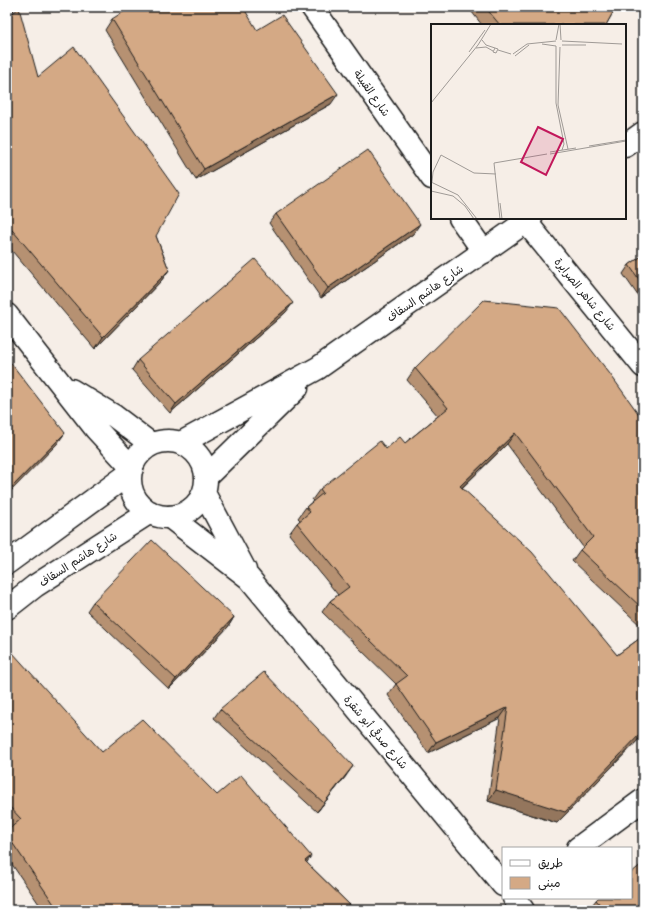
<svg xmlns="http://www.w3.org/2000/svg" width="650" height="917" font-family="Mali,'Playpen Sans Arabic',sans-serif">
  <style>
    .lines { fill: none; stroke-linecap: round; stroke-linejoin: round }
    .minor-casing { stroke: #1c1c1c; stroke-width: 25 }
    .tertiary-casing { stroke: #1c1c1c; stroke-width: 25 }
    .minor { stroke: #fff; stroke-width: 22 }
    .tertiary { stroke: #fff; stroke-width: 22 }
    .wall { fill: #b69172; stroke: #1c1c1c }
    .shaded-wall { fill: #94765d; stroke: #1c1c1c }
    .building { fill: #d4a985; stroke: #1c1c1c }
    .labels { text-anchor: middle; stroke-width: 3.5; stroke-linejoin: round; paint-order: stroke }
    .street-label { font-size: 11px; fill: #1c1c1c; stroke: #fff }
    .inset-road { fill: none; stroke: #9f9a96; stroke-width: 1 }
    .view { fill: #c2185b; fill-opacity: 0.15; stroke: #c2185b; stroke-width: 2 }
    .inset-edge { fill: none; stroke: #1c1c1c; stroke-width: 2 }
  </style>
  <rect width="100%" height="100%" fill="#f6eee7"/>
  <filter id="ink" filterUnits="userSpaceOnUse"><feTurbulence type="fractalNoise" baseFrequency=".025" numOctaves="2"/><feDisplacementMap in="SourceGraphic" scale="8" xChannelSelector="R" yChannelSelector="G"/><feConvolveMatrix kernelMatrix="1 2 1 2 8 2 1 2 1" color-interpolation-filters="sRGB"/></filter>
  <g filter="url(#ink)">
    <g class="lines">
      <defs>
        <path id="minor" d="M312,7l120,171
          M460,218l24,34
          M526,222l117,144
          M7,315l89,114 36,39
          M71,390l43,26 37,28
          M204,493l41,77
          M170,517l79,61 254,307
          M578,848l65,-48
          M514,898l9,12"/>
        <path id="tertiary" d="M625,146l18,-13
          M130 479a38 38 0 1 1 76 0a38 38 0 1 1-76 0Z
          M181,443l137,-75 213,-150
          M206,477l91,-89
          M7,563l123,-90
          M7,608l28,-22 115,-74"/>
      </defs>
      <use href="#minor" class="minor-casing"/>
      <use href="#tertiary" class="tertiary-casing"/>
      <use href="#minor" class="minor"/>
      <use href="#tertiary" class="tertiary"/>
    </g>
    <path class="wall" d="M7,7h9l-6,8 28,62 118,159 13,34 -8,11 -66,68 -88,-104z
      M468,7h148l-10,18h-124z
      M112,19l145,11 74,74 -135,76 -91,-150z
      M276,214l137,20 -92,64 -52,-75z
      M643,255v48l-20,-29 6,-9z
      M286,312l-116,101 -38,-43 6,-10z
      M415,368l228,52v208l-71,-67 8,-11 3,-3 -76,-103 -45,44 155,167 26,-19v99l-86,88 -69,-22 12,-83 -72,35 -40,-58 8,-11 -74,-72 8,-11 8,-6 -49,-61 8,-11 3,-3 -2,-2 8,-11 7,-6 -1,-1 8,-11 66,-40 19,-6 33,-27 -31,-36z
      M93,602l141,15 -6,10 -59,62 -82,-78z
      M7,656l95,96 115,43 90,68 48,47h-312l-36,-53v-26l4,-3 -4,-4z
      M220,709l126,67 -29,36 -103,-94z
      M596,900l47,10h-53l-1,-1z"/>
    <path class="shaded-wall" d="M12,7h4l-6,8 -3,1v-2z
      M338,94l-7,10 -135,76 8,-11z
      M420,224l-7,10 -92,64 7,-10z
      M169,270l-8,11 -66,68 8,-12z
      M293,303l-7,9 -116,101 6,-9z
      M65,433l-8,11 -50,51v-3z
      M515,433l-8,11 -55,53 8,-11z
      M234,617l-6,10 -59,62 7,-10z
      M508,707l-8,11 -72,35 8,-11z
      M643,731v4l-86,88 -69,-22 8,-11z
      M353,766l-7,10 -29,36 7,-9z
      M311,856l-7,11 1,-6z"/>
    <path class="building" d="M131,7h112l14,23 25,-15 56,79 -134,75 -92,-150z
      M485,7h131l-10,18h-106z
      M19,8l19,69 36,-30 105,147 -23,42 13,34 -66,67 -96,-113v-208l1,1z
      M368,150l52,74 -92,64 -52,-74z
      M643,255v30l-14,-20z
      M255,259l38,44 -117,101 -38,-44z
      M484,300l75,8 51,66 33,46v189l-63,-59 13,-13 -78,-104 -55,53 72,66 85,103 26,-19v95l-78,81 -69,-22 12,-83 -72,35 -40,-58 11,-8 -77,-75 19,-14 -52,-64 13,-11 -4,-5 17,-14 -3,-4 60,-48 6,8 14,-12 5,6 43,-35 -33,-40z
      M7,358l58,75 -58,59z
      M152,540l82,77 -58,62 -83,-77z
      M12,652l90,100 40,-33 75,76 24,-20 70,81 -6,5 50,49h-297l-51,-75v-4l14,-12 -14,-15v-148z
      M264,672l89,94 -29,37 -104,-94z
      M643,863v47h-38l-9,-10 2,-2h33v-25z"/>
  </g>
  <g class="labels">
    <g class="street-label">
      <text transform="translate(372 93) rotate(55)" y="4">شارع القبيلة</text>
      <text transform="translate(425 293) rotate(-35)" y="4">شارع هاشم السقاف</text>
      <text transform="translate(585 294) rotate(51)" y="4">شارع شاهر الصرايرة</text>
      <text transform="translate(78 559) rotate(-33)" y="4">شارع هاشم السقاف</text>
      <text transform="translate(376 732) rotate(50)" y="4">شارع صدقي أبو شقرة</text>
    </g>
  </g>
  <g transform="translate(431 24)">
    <rect width="195" height="195" fill="#f6eee7"/>
    <path class="inset-road" d="M129,0l1,16M51,16l4,5 12,4 -2,4 -3,-1 2,-4M125,16l3,-16M131,17l60,3M111,20l14,2M131,21h24M125,22v57l8,41 -2,6M129,23l-2,58 10,44M45,24l10,-1 7,4M67,26l13,4M38,28l16,-22M82,30l14,-10 29,-3M84,32l14,-11M0,79l47,-58 13,-21M158,122l37,-6M119,128l26,-4M119,130l76,-13M0,158l27,13 19,24M1,158l1,-10 8,-17 33,18 22,1M0,167l22,5 12,10 9,13M69,179l2,16M69,195l-6,-56 53,-9"/>
    <path class="view" d="M107,103l25,12 -17,36 -25,-13z"/>
    <rect width="195" height="195" class="inset-edge"/>
  </g>
  <rect width="650" height="917" fill="none" stroke="#fff" stroke-width="24"/>
  <rect x="12" y="12" width="626" height="893" fill="none" stroke="#1c1c1c" stroke-width="1.5" filter="url(#ink)"/>
  <rect x="502" y="847" width="130" height="52" fill="#ffffff" stroke="#a4a4a4"/>
  <rect x="510" y="860" width="20" height="6" fill="#ffffff" stroke="#a4a4a4"/>
  <text x="538" y="867" font-size="12" fill="#1c1c1c">طريق</text>
  <rect x="510" y="877" width="20" height="12" fill="#d4a985" stroke="#a4a4a4"/>
  <text x="538" y="887" font-size="12" fill="#1c1c1c">مبنى</text>
</svg>
